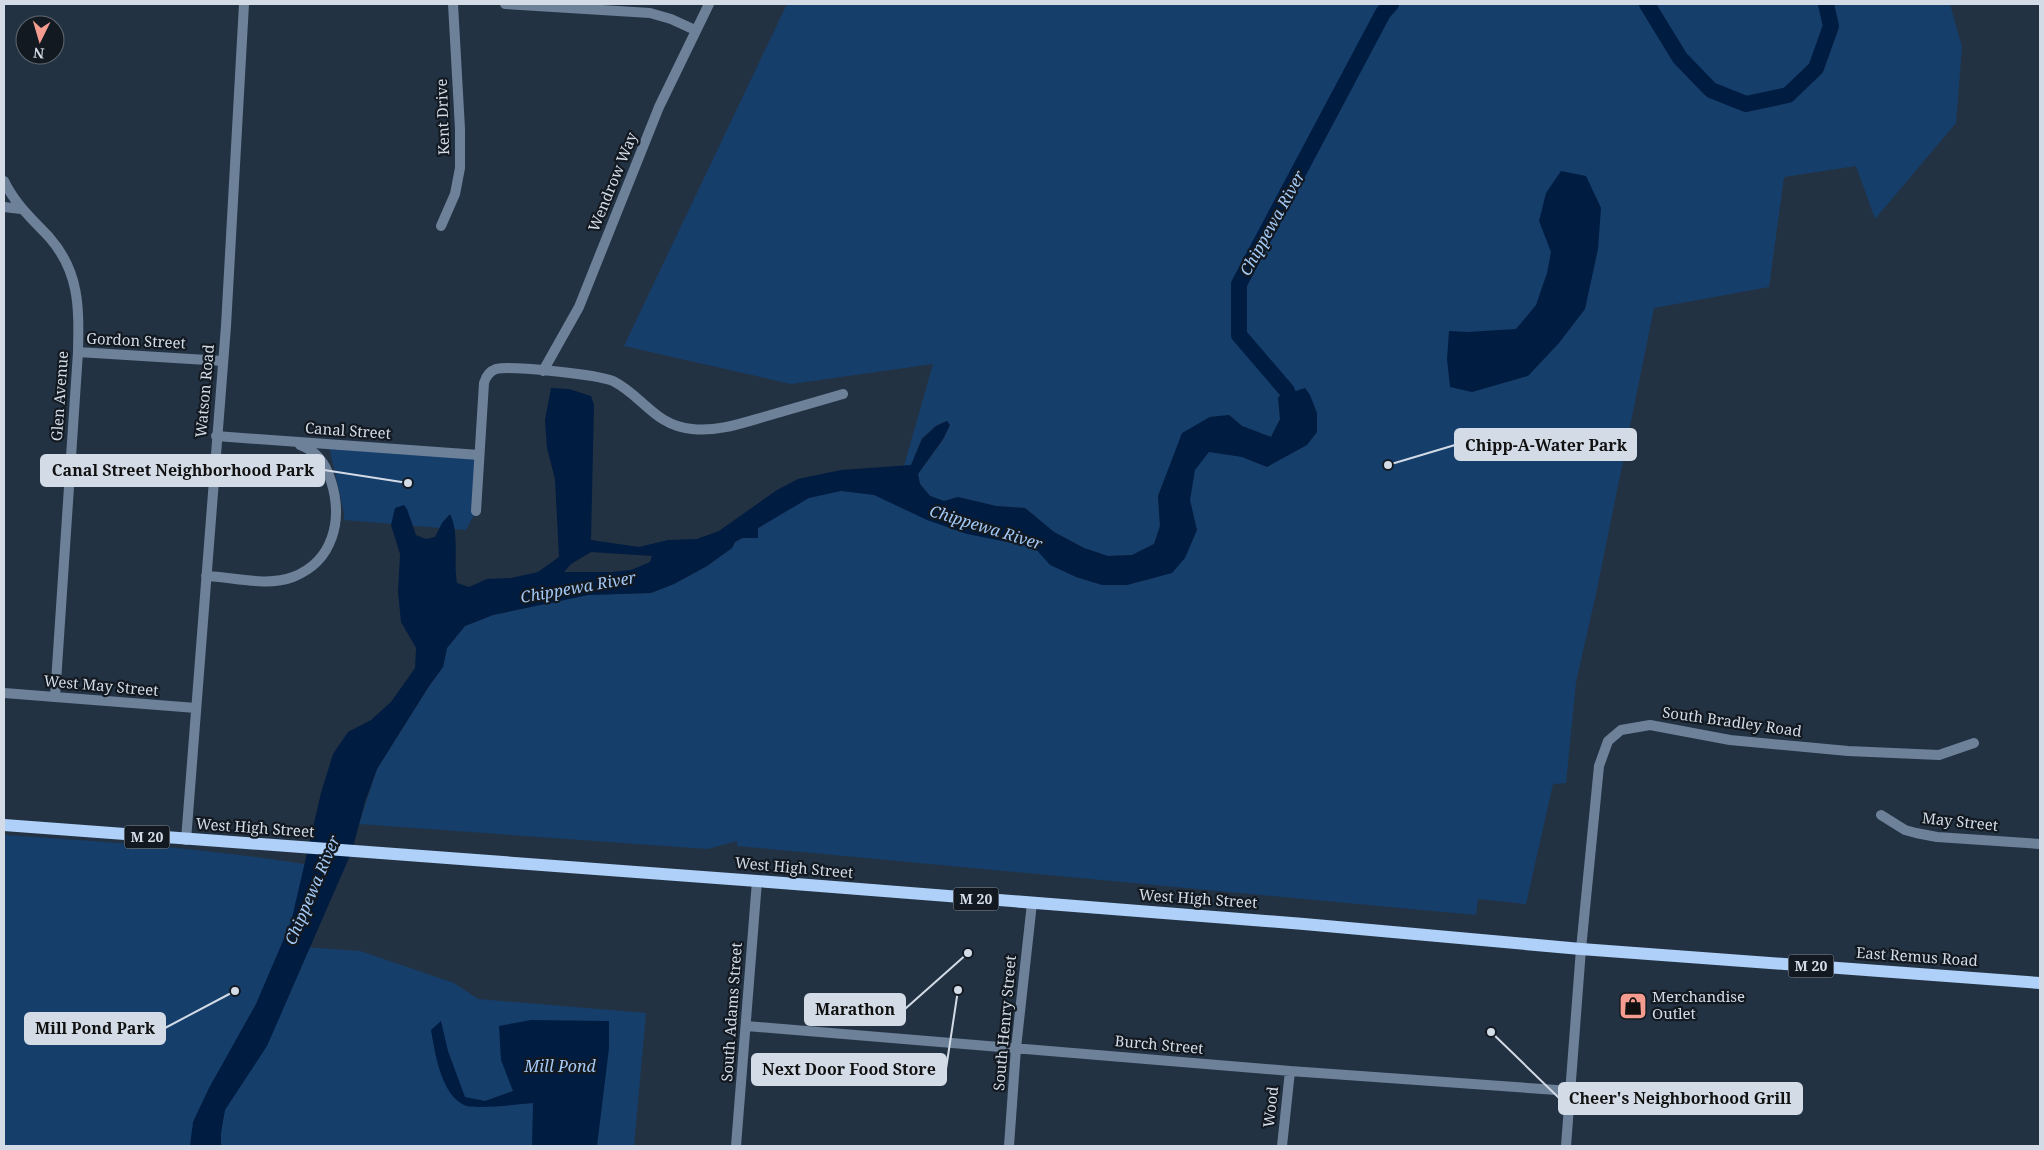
<svg xmlns="http://www.w3.org/2000/svg" width="2044" height="1150" font-family="'Noto Serif',serif">
  <style>
    .green { fill: #163e6b }
    .water { fill: #001c40; fill-rule: evenodd }
    .lines { fill: none; stroke-linecap: round; stroke-linejoin: round }
    .river { stroke: #001c40; stroke-width: 16 }
    .minor { stroke: #6d8199; stroke-width: 10 }
    .tertiary { stroke: #6d8199; stroke-width: 10 }
    .primary { stroke: #afd1f9; stroke-width: 12 }
    .labels { text-anchor: middle; stroke-width: 4.5; stroke-linejoin: round; paint-order: stroke }
    .shield { fill: #131921; stroke: #99a1ab; stroke-width: 1 }
    .shield-label { font-size: 14px; font-weight: bold; fill: #d2dbe6 }
    .street-label { font-size: 15px; fill: #d2dbe6; stroke: #131921 }
    .poi-label { font-size: 15px; fill: #d2dbe6; stroke: #131921; text-anchor: start }
    .water-label { font-size: 16px; font-style: italic; fill: #a3c9f7; stroke: #131921 }
    .leader { fill: none; stroke: #d2dbe6; stroke-width: 2 }
    .callout-dot { fill: #d2dbe6; stroke: #131921; stroke-width: 2 }
    .callout { fill: #d2dbe6; stroke: #d2dbe6; stroke-width: 2 }
    .callout-label { font-size: 16px; text-anchor: middle; font-weight: bold; fill: #111 }
  </style>
  <rect width="100%" height="100%" fill="#233243"/>
  <path class="green" d="M787,4h1163l12,43 -6,76 -81,96 -19,-53 -72,11 -15,110 -115,21 -58,286 -20,88 -10,101 -13,1 -27,120 -48,-5 -2,16 -739,-69v-5l-29,8 -349,-25 18,-55 51,-81 15,-21 4,-19 18,-22 28,-11 95,-20 63,-2 23,-9 33,-18 25,-18 3,-6 8,-4h15v-10l6,-3 2,-23 66,-27 50,5 30,25 60,19 62,14 30,18 27,12 25,5 26,-6 21,-22 7,-38 -1,-27 14,-26 24,-14 30,4 48,-2 9,-21 -7,-27 -9,3 2,22 -9,18 -29,-11 -13,-11 -19,2 -27,16 -25,63 2,30 -6,18 -21,11 -25,1 -24,-8 -30,-16 -29,-24 -29,-2 -38,-9 -14,4 -14,-5 -10,-12 -2,-10 25,-34 7,-15 -4,-4 -10,5 -14,12 -11,27 -7,1 29,-102 -142,20 -167,-38z
    M329,446l150,9 -3,56 -10,19 -122,-10v-7z
    M4,835c106,7 213,14 318,32l-33,79 71,5 94,32 24,16 168,14 -12,133h-630z"/>
  <path class="water" d="M1561,171l25,5 15,32 -3,41 -13,60 -26,34 -31,33 -56,16 -22,-5 -3,-28 2,-28 18,1 49,-3 20,-24 11,-32 4,-21 -12,-31 7,-28z
    M551,388l18,1 22,7 3,9 -3,135 48,7 29,-7 29,-1 22,-8 58,-41 21,-11 43,-9 70,-5 11,-26 14,-13 11,-5 3,4 -7,14 -25,35 2,10 10,12 14,5 14,-4 38,9 29,2 29,24 30,16 24,8 24,-1 22,-11 6,-18 -2,-30 24,-63 28,-16 19,-2 13,11 29,11 9,-18 -2,-22 27,-9 5,7 7,18v19l-10,13 -40,22 -25,-10 -33,-5 -14,18 -5,30 7,30 -12,28 -13,15 -45,12h-25l-26,-8 -26,-12 -16,-18 -67,-13 -40,-14 -53,-25 -33,-4 -32,7 -51,30v10h-16l-7,4 -3,6 -25,18 -33,18 -23,9 -63,2 -95,20 -28,11 -18,22 -4,19 -14,19 -52,83 -12,33 -13,49 -85,195 -42,64 -4,23v13h-31l3,-24 16,-34 47,-84 35,-82 30,-129 12,-39 15,-22 23,-12 20,-18 24,-34 1,-20 -15,-26 -3,-30 2,-38 -9,-29 4,-17 9,-3 3,4 9,26 10,4 9,-2 7,-14 8,-9c10,21 3,46 7,69l12,4 18,-8 24,-1 27,-6 21,-15 -4,-78 -8,-31 -2,-28zM591,552l61,4 -2,6 -19,8 -19,2h-48l7,-8z
    M531,1020l78,1v27l-12,98h-65l1,-43c-14,1 -58,7 -69,2 -23,-11 -29,-52 -33,-75l10,-9 7,30 17,46 20,4 28,-10 -12,-31 -2,-34z"/>
  <g class="lines">
    <path class="river" d="M1647,4l33,54 31,32 35,14 42,-9 28,-27 15,-42 -5,-22
      M1292,414l-5,-23 -48,-56v-51l144,-271 8,-9"/>
    <path class="minor" d="M505,4l145,9 21,6 24,11
      M4,181c11,23 28,38 45,56 31,35 30,71 29,115l-23,345
      M4,207l17,2
      M441,226l14,-32 5,-26v-39l-7,-125
      M78,352l145,9
      M543,371l36,-64 80,-200 50,-103
      M216,436l263,19
      M476,511l8,-128c2,-7 6,-12 12,-14 14,-4 103,6 117,12 30,15 42,45 79,48 26,3 50,-6 75,-13 25,-7 51,-15 76,-22
      M206,576c27,1 61,11 87,1 41,-16 50,-58 38,-96 -5,-17 -14,-30 -31,-36
      M4,693l192,15
      M1881,815l24,15 11,3 21,4 103,7
      M186,840l40,-514 18,-322
      M1581,949l18,-183 9,-25 13,-11 29,-5 80,15 118,11 91,4 35,-12
      M746,1026l544,45 281,20
      M736,1146l21,-265
      M1009,1146l7,-98 16,-145
      M1282,1146l8,-75"/>
    <path class="tertiary" d="M1566,1146l15,-197"/>
    <path class="primary" d="M4,825l753,56 547,43 277,25 459,34"/>
  </g>
  <defs>
    <symbol id="shop-square" viewBox="-11 -11 22 22"><rect x="-9" y="-9" width="18" height="18" rx="4" fill="#f59c90" stroke="#131921"/><path d="M-5-2.5h2.3a2.7 3.5 0 0 1 5.4 0H5L5.5 6h-11ZM-1.5-2.5h3a1.5 2.3 0 0 0-3 0Z" fill="#111"/></symbol>
  </defs>
  <g fill-rule="evenodd">
    <use href="#shop-square" x="1617" y="990" width="32" height="32"/>
  </g>
  <g class="labels">
    <g class="shield">
      <rect x="124.5" y="825.5" width="45" height="23" rx="4"/>
      <rect x="953.5" y="887.5" width="45" height="23" rx="4"/>
      <rect x="1788.5" y="954.5" width="45" height="23" rx="4"/>
    </g>
    <g class="shield-label">
      <text x="147" y="842">M 20</text>
      <text x="976" y="904">M 20</text>
      <text x="1811" y="971">M 20</text>
    </g>
    <g class="street-label">
      <text transform="translate(443 117) rotate(-92)" y="5">Kent Drive</text>
      <text transform="translate(613 182) rotate(-68)" y="5">Wendrow Way</text>
      <text transform="translate(136 341) rotate(3)" y="5">Gordon Street</text>
      <text transform="translate(205 391) rotate(-85)" y="5">Watson Road</text>
      <text transform="translate(60 396) rotate(-86)" y="5">Glen Avenue</text>
      <text transform="translate(348 431) rotate(4)" y="5">Canal Street</text>
      <text transform="translate(101 686) rotate(5)" y="5">West May Street</text>
      <text transform="translate(1732 722) rotate(8)" y="5">South Bradley Road</text>
      <text transform="translate(1960 822) rotate(6)" y="5">May Street</text>
      <text transform="translate(255 828) rotate(4)" y="5">West High Street</text>
      <text transform="translate(794 868) rotate(5)" y="5">West High Street</text>
      <text transform="translate(1198 899) rotate(4)" y="5">West High Street</text>
      <text transform="translate(1917 957) rotate(4)" y="5">East Remus Road</text>
      <text transform="translate(732 1012) rotate(-86)" y="5">South Adams Street</text>
      <text transform="translate(1005 1023) rotate(-85)" y="5">South Henry Street</text>
      <text transform="translate(1159 1045) rotate(5)" y="5">Burch Street</text>
      <text transform="translate(1271 1107) rotate(-84)" y="5">Wood</text>
    </g>
    <g class="poi-label">
      <text x="1652" y="1002">Merchandise<tspan x="1652" dy="17">Outlet</tspan></text>
    </g>
    <g class="water-label">
      <text transform="translate(1272 223) rotate(-61)" y="6">Chippewa River</text>
      <text transform="translate(986 527) rotate(17)" y="6">Chippewa River</text>
      <text transform="translate(578 587) rotate(-10)" y="6">Chippewa River</text>
      <text transform="translate(312 890) rotate(-67)" y="6">Chippewa River</text>
      <text x="560" y="1072">Mill Pond</text>
    </g>
  </g>
  <path class="leader" d="M1388 465L1455 445M408 483L324 470M968 953L905 1009M235 991L165 1028M958 990L946 1069M1491 1032L1559 1098"/>
  <g class="callout-dot">
    <circle cx="1388" cy="465" r="5"/>
    <circle cx="408" cy="483" r="5"/>
    <circle cx="968" cy="953" r="5"/>
    <circle cx="235" cy="991" r="5"/>
    <circle cx="958" cy="990" r="5"/>
    <circle cx="1491" cy="1032" r="5"/>
  </g>
  <g class="callout">
    <rect x="1455" y="429" width="181" height="31" rx="5"/>
    <rect x="41" y="455" width="283" height="31" rx="5"/>
    <rect x="805" y="994" width="100" height="31" rx="5"/>
    <rect x="25" y="1013" width="140" height="31" rx="5"/>
    <rect x="752" y="1054" width="194" height="31" rx="5"/>
    <rect x="1559" y="1083" width="243" height="31" rx="5"/>
  </g>
  <g class="callout-label">
    <text x="1546" y="451">Chipp-A-Water Park</text>
    <text x="183" y="476">Canal Street Neighborhood Park</text>
    <text x="855" y="1015">Marathon</text>
    <text x="95" y="1034">Mill Pond Park</text>
    <text x="849" y="1075">Next Door Food Store</text>
    <text x="1680" y="1104">Cheer's Neighborhood Grill</text>
  </g>
  <rect width="2044" height="1150" fill="none" stroke="#d2dbe6" stroke-width="10"/>
  <g transform="translate(40 40) rotate(185)"><circle r="24" fill="#131921" stroke="#5f6770"/>
  <path d="M0-4L9 19L0 12L-9 19Z" fill="#f59c90"/>
  <text y="-8" font-size="14" font-weight="bold" text-anchor="middle" fill="#d2dbe6">N</text>
  </g>
</svg>
